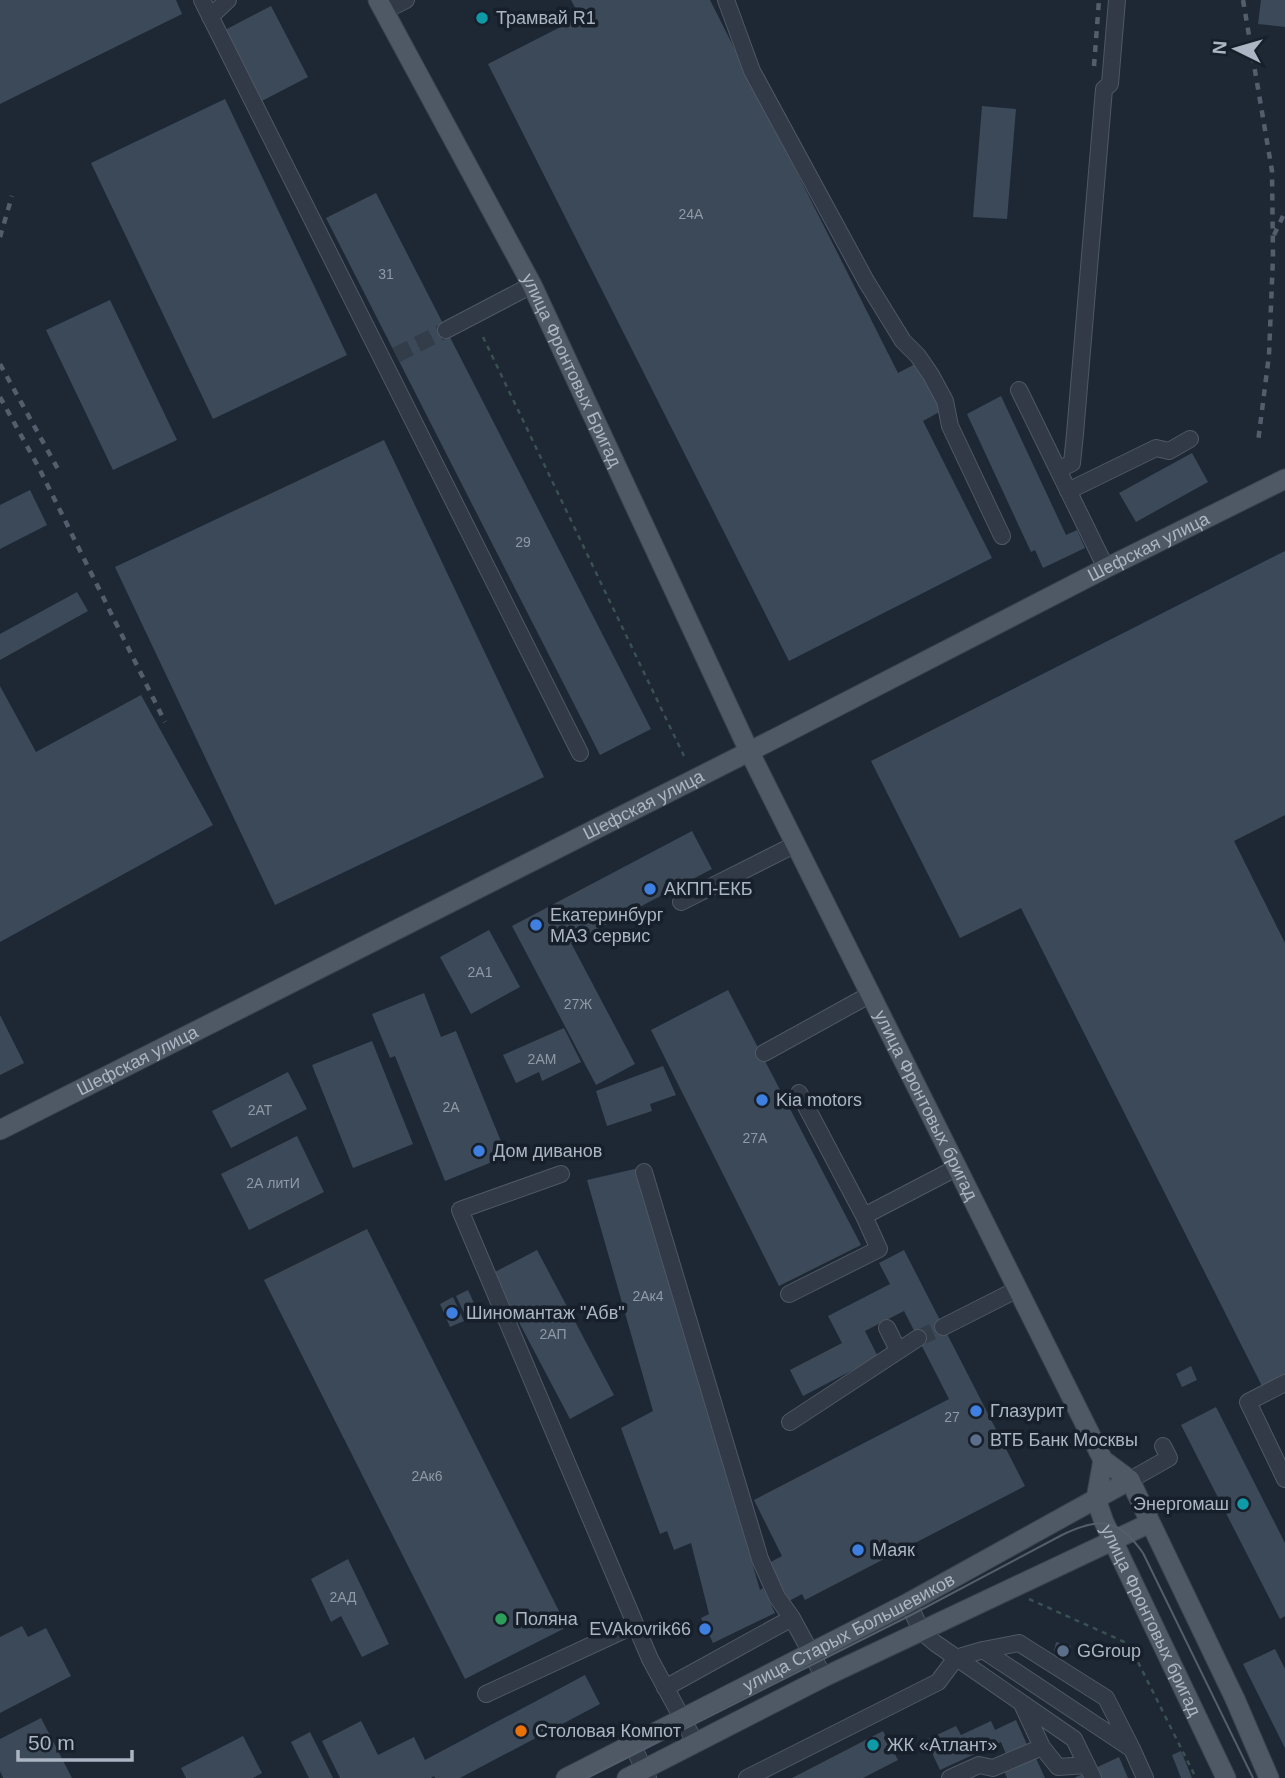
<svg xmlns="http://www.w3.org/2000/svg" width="1285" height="1778" viewBox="0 0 1285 1778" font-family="Arial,sans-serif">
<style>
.building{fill:#3c4958}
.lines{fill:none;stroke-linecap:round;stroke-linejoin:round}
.minor-tunnel{stroke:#333d4a;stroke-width:16;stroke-dasharray:16 8;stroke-linecap:butt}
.minor-casing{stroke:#4f5864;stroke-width:18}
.major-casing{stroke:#3b434f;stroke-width:21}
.path{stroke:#3a5051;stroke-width:2.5;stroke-dasharray:5 5;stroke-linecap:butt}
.minor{stroke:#313a46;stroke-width:16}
.major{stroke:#4f5966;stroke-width:19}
.tram{stroke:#535e6d;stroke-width:2}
.rail{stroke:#535e6d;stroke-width:4.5;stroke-dasharray:7 7;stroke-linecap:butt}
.culture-dot{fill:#0f9aa8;stroke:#171f2a;stroke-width:2.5}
.shop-dot{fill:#3f7fe0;stroke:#171f2a;stroke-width:2.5}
.service-dot{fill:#5c6f8a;stroke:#171f2a;stroke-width:2.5}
.leisure-dot{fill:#2e9e5b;stroke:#171f2a;stroke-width:2.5}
.food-dot{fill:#e8710a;stroke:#171f2a;stroke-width:2.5}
.labels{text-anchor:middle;stroke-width:7;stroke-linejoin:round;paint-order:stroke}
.number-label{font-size:14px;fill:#8f9aa8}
.poi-label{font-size:18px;fill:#abb5c3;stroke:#171f2a;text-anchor:start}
.street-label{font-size:18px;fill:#abb5c3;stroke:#171f2a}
</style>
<rect width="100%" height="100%" fill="#1e2835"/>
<path class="building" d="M0,0H176L182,14L0,104Z
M571,0H710L898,373L917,363L941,411L923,421L992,558L789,661L488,64L580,17Z
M1261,0H1285V27L1258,24Z
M271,6L308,77L260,102L223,31Z
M225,99L347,355L213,419L91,163Z
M982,106L1016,109L1007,219L973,217Z
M376,193L651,729L600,755L326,218Z
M110,300L177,440L113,470L46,330Z
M1001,396L1066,535L1077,530L1085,548L1043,568L1035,550L1031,552L967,414Z
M384,440L544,777L275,905L115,567Z
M1192,453L1208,482L1136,522L1119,493Z
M30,490L47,525L0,549V505Z
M1285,551V815L1234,841L1285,943V1377L1263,1388L1021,908L960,938L871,761Z
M77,592L88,611L0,660V634Z
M0,686L36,752L141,695L213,825L0,942Z
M692,831L712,869L571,943L635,1064L596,1085L512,926Z
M489,930L520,987L471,1014L440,957Z
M728,990L861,1245L779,1286L651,1030Z
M424,993L441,1037L456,1031L507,1156L445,1181L395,1056L390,1058L372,1014Z
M0,1015L24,1063L0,1075Z
M564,1028L581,1062L542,1081L539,1072L516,1083L503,1055Z
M372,1041L413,1144L353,1168L312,1065Z
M663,1066L676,1095L650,1104L652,1111L607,1126L596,1091Z
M288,1072L307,1109L231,1148L212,1111Z
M297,1136L324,1192L249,1230L221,1174Z
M639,1168L760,1590L763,1588L775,1613L713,1643L701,1618L709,1614L691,1543L674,1550L667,1531L660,1534L621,1428L653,1411L587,1180Z
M367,1229L567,1627L465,1679L264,1280Z
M537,1250L614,1395L570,1419L493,1273Z
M904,1250L1025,1486L805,1600L802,1594L787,1602L767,1564L782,1556L754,1500L949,1399L904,1311L865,1331L878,1357L803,1396L790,1370L842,1343L828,1316L890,1284L879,1263Z
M468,1290L479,1314L467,1319L456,1296Z
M453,1297L464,1321L450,1327L440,1304Z
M1191,1366L1197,1380L1182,1387L1176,1374Z
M1216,1407L1285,1543V1616L1280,1619L1181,1425Z
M348,1559L389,1644L362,1657L341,1616L331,1622L311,1579Z
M22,1626L28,1637L46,1628L71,1676L0,1713V1637Z
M1056,1642L1071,1646L1069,1655L1054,1651Z
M1275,1649L1285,1669V1748L1243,1664Z
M585,1675L600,1704L460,1778H435L434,1776L431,1778H340L322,1741L361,1721L378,1755L414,1737L425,1760Z
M41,1718L72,1778H3L0,1771V1739Z
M1016,1720L1029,1749L1008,1759L1001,1742L940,1770L926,1740L956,1726L961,1735L991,1721L995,1730Z
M883,1731L898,1760L863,1778H792Z
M310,1732L333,1778H309L291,1742Z
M243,1736L262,1773L253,1778H186L181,1768Z
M1181,1751L1192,1778H1181L1172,1755Z
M1035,1756L1045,1778H1007L1004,1771Z
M1119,1757L1128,1778H1074Z"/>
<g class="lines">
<path class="minor-tunnel" d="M396,355L446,330
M918,1338L943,1327"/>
<g class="minor-casing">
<path id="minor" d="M202,0L580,753
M726,0L752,71L866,281L903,341L918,356L931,375L945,401L950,426L1002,536
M384,11L406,0
M210,17L228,0
M446,330L532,285
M1019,390L1106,568
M1058,470L1072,463L1075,434L1104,89L1110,84L1117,0
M1068,491L1156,448L1169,451L1190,439
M681,902L796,844
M764,1053L871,994
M799,1093L864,1216
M644,1172L760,1559L777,1597L792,1618L824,1677
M561,1174L460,1210L650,1659L695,1742
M789,1294L879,1249L864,1216L958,1167
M943,1327L1018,1289
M887,1328L898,1350
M1285,1383L1248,1402L1285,1479
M790,1422L918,1338
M1130,1480L1169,1458L1163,1446
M908,1603L922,1632L935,1643L1074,1739L1093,1778
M983,1650L1019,1643L1106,1698L1131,1747
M665,1688L792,1618
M486,1694L635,1625
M1022,1704L1042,1747L1058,1767L1087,1765
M632,1744L648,1778
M747,1778L938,1682L956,1658L983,1650L1132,1749L1145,1778
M950,1778L979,1765L993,1768L1042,1747"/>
</g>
<g class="major-casing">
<g id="major">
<path id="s1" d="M378,0L532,285L749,751L1103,1460L1130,1480L1235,1699L1269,1778"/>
<path id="s2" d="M0,1130L776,738L1106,568L1285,479"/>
<path id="s3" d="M1103,1460L1096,1499L1104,1522L1226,1778"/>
<path id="s4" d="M566,1778L908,1603L1130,1480"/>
<path d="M627,1778L824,1677L1150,1523"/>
</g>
</g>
<path class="path" d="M483,337L684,756
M1029,1599L1129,1644L1196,1778"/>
<use href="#minor" class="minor"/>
<use href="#major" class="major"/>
<path class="tram" d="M587,1778L913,1614L1062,1535C1099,1517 1118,1517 1143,1553L1253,1778"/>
<path class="rail" d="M1243,0L1272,171L1273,257L1269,355L1258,442
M1094,66L1099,0
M1274,235L1285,212
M0,237L12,196
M0,364L59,471
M0,397L39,468L165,722"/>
</g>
<g class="culture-dot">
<circle cx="482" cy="18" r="7"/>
<circle cx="1243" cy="1504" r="7"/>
<circle cx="873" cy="1745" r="7"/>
</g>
<g class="shop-dot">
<circle cx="650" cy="889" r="7"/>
<circle cx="536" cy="925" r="7"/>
<circle cx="762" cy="1100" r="7"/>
<circle cx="479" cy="1151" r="7"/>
<circle cx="452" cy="1313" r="7"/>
<circle cx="976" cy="1411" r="7"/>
<circle cx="858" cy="1550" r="7"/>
<circle cx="705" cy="1629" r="7"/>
</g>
<g class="service-dot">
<circle cx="976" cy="1440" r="7"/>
<circle cx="1063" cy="1651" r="7"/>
</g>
<circle class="leisure-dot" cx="501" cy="1619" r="7"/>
<circle class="food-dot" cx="521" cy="1731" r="7"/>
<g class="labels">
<g class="number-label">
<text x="691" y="219">24А</text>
<text x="386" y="279">31</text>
<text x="523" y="547">29</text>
<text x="480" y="977">2А1</text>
<text x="578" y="1009">27Ж</text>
<text x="542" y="1064">2АМ</text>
<text x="451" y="1112">2А</text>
<text x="260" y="1115">2АТ</text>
<text x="755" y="1143">27А</text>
<text x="273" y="1188">2А литИ</text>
<text x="648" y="1301">2Ак4</text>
<text x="553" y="1339">2АП</text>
<text x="952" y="1422">27</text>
<text x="427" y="1481">2Ак6</text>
<text x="343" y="1602">2АД</text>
</g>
<g class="poi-label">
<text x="496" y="24">Трамвай R1</text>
<text x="664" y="895">АКПП-ЕКБ</text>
<text x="550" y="921">Екатеринбург<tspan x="550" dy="21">МАЗ сервис</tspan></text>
<text x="776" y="1106">Kia motors</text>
<text x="493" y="1157">Дом диванов</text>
<text x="466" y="1319">Шиномантаж "Абв"</text>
<text x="990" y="1417">Глазурит</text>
<text x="990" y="1446">ВТБ Банк Москвы</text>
<text x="1229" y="1510" text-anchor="end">Энергомаш</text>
<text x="872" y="1556">Маяк</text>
<text x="515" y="1625">Поляна</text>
<text x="691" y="1635" text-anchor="end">EVAkovrik66</text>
<text x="1077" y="1657">GGroup</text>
<text x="535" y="1737">Столовая Компот</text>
<text x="887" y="1751">ЖК «Атлант»</text>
</g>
<g class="street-label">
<text dy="6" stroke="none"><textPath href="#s1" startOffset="418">улица Фронтовых Бригад</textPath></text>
<text dy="6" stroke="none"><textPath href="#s2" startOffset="1288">Шефская улица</textPath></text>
<text dy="6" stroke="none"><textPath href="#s2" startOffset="721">Шефская улица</textPath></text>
<text dy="6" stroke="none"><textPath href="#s2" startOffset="154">Шефская улица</textPath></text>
<text dy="6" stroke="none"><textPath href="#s1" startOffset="1234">улица Фронтовых бригад</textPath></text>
<text dy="6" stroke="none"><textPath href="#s3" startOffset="173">улица Фронтовых бригад</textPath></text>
<text dy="6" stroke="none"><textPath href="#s4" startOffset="318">улица Старых Большевиков</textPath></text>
</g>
</g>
<g transform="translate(1236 49) rotate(275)" stroke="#171f2a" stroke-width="5" paint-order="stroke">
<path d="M0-5L12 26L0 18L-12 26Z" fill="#abb5c3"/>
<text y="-10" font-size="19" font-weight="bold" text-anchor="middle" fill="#abb5c3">N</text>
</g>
<path d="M18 1750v10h114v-10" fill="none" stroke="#abb5c3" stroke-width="3.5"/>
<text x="28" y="1750" font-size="21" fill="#abb5c3" stroke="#171f2a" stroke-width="5" paint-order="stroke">50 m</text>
</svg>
